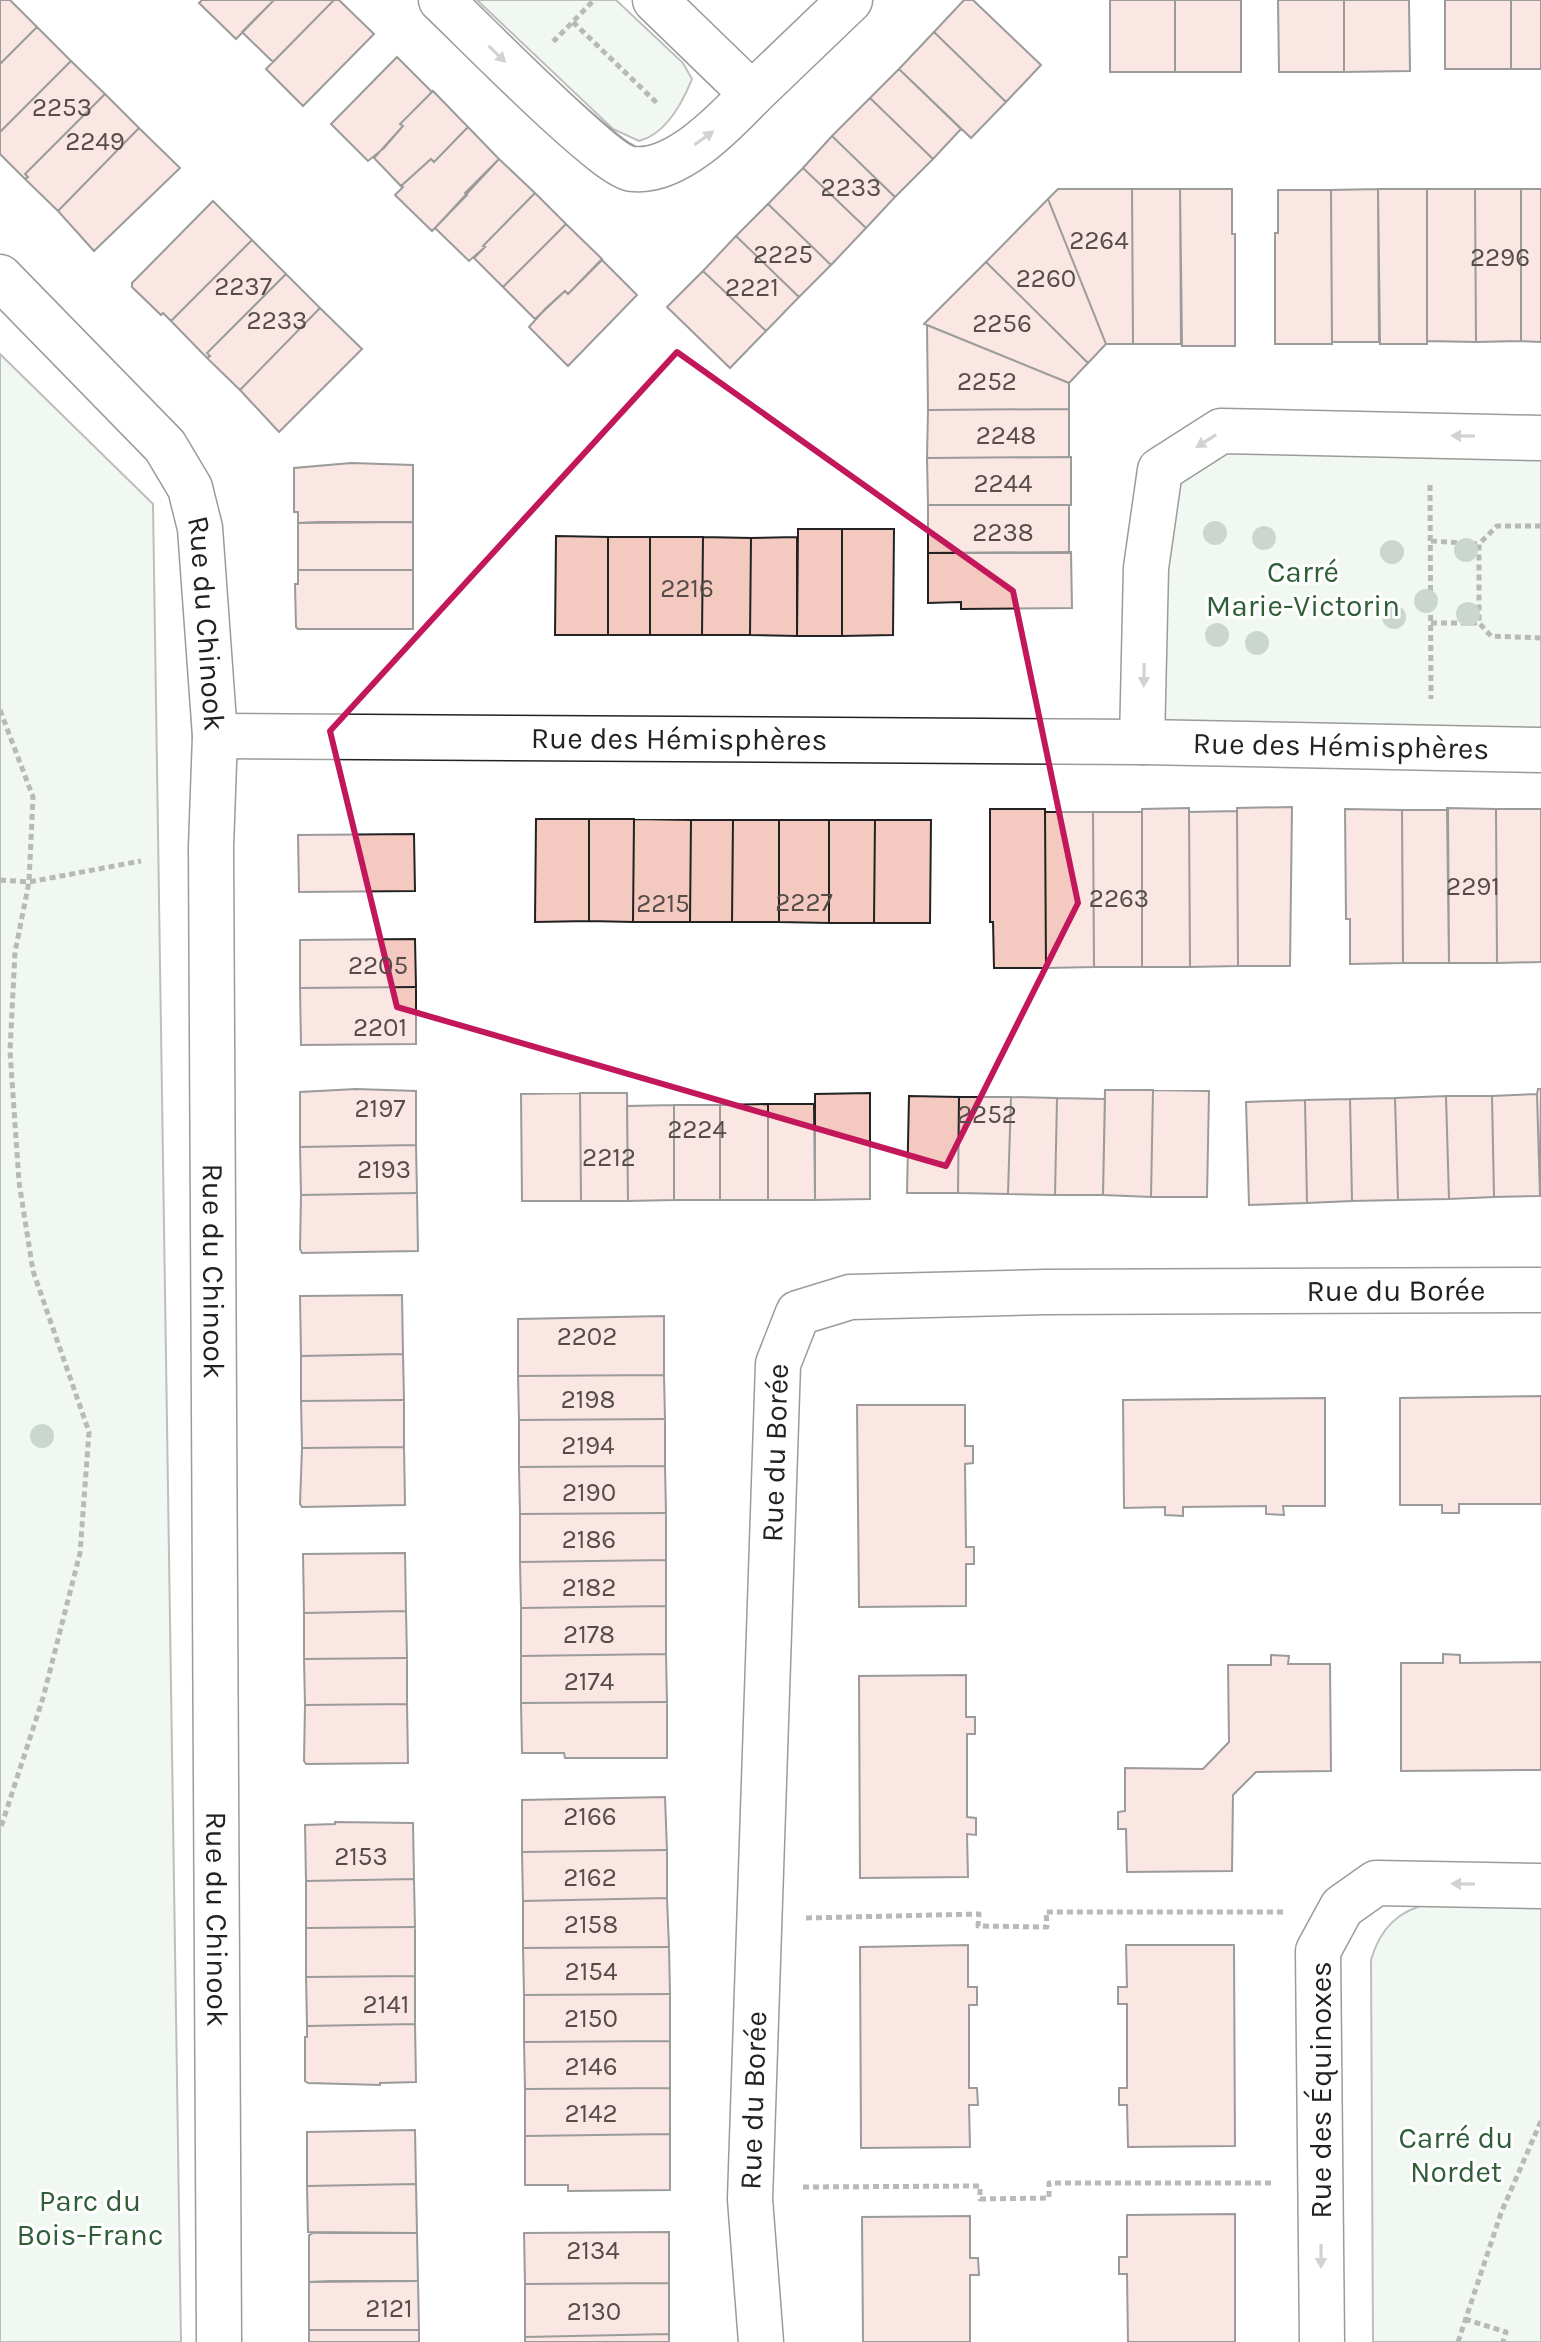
<svg xmlns="http://www.w3.org/2000/svg" width="1541" height="2342" viewBox="0 0 1541 2342" font-family="Karla,sans-serif">
<style>
.green{fill:#e0efe3;stroke:#6f6f6f;stroke-width:2}
.building{fill:#f3c9c0;stroke:#222;stroke-width:2}
.lines{fill:none;stroke-linecap:round;stroke-linejoin:round}
.minor-casing{stroke:#222;stroke-width:47}
.path{stroke:#646464;stroke-width:5;stroke-dasharray:6 4;stroke-linecap:butt}
.minor{stroke:#fff;stroke-width:44}
.tree{fill:#8da692}
.oneway{fill:#9c9c9c}
.marked{fill:none;stroke:#c2185b;stroke-width:6;stroke-linejoin:round}
.labels{text-anchor:middle;stroke-width:6;stroke-linejoin:round;paint-order:stroke}
.number-label{font-size:26px;fill:#564c4a}
.park-label{font-size:30px;fill:#2f5e38;stroke:#fff}
.street-label{font-size:30px;fill:#222;stroke:#fff}
</style>
<rect width="100%" height="100%" fill="#fff"/>
<path class="green" d="M477,0H616L683,63L692,79C682,104 666,134 639,141L613,129Z
M0,354L153,504L181,2342H0Z
M1221,431L1541,438V750L1142,742L1160,470Z
M1431,1903H1541V2342H1373L1371,1960C1380,1928 1399,1910 1431,1903Z"/>
<path class="building" d="M0,0H10L37,27L0,64Z
M202,0H274L236,39L199,3Z
M334,0H339L374,34L303,106L266,69Z
M334,0L273,62L242,32L274,0Z
M964,0H973L1041,65L1006,102L934,32Z
M1110,0H1175V72H1110Z
M1175,0H1241V72H1175Z
M1278,0H1344V72H1279Z
M1344,0H1409L1410,71L1344,72Z
M1445,0H1511V69H1445Z
M1511,0H1541V69H1511Z
M37,27L71,61L0,132V64Z
M934,32L1006,102L971,138L899,69Z
M397,57L432,92L400,124L403,126L384,148L368,161L331,124Z
M71,61L105,94L25,174L28,177L25,179L0,154V132Z
M899,69L961,129L933,159L870,98Z
M433,91L468,127L434,162L431,159L401,186L374,158L403,126L400,124Z
M105,94L139,128L58,211L25,179L28,177L25,174Z
M870,98L933,159L895,197L832,136Z
M468,127L499,159L465,193L467,195L432,231L395,195L403,187L401,186L431,159L434,162Z
M139,128L180,168L94,251L58,211Z
M832,136L895,197L866,228L803,168Z
M499,159L535,193L483,246L485,247L469,261L435,228Z
M803,168L866,228L831,265L768,204Z
M1058,189H1132L1133,344H1106L1048,199Z
M1132,189H1180L1181,344H1133Z
M1180,189H1232V234H1235V346H1182Z
M1378,189H1427V344H1380Z
M1378,189L1379,342H1332L1331,190Z
M1427,189H1475L1476,342L1427,341Z
M1475,189H1521V341L1476,342Z
M1521,189H1541V342L1521,341Z
M1278,190H1331L1332,344H1275V233H1278Z
M535,193L566,224L503,287L474,258L485,247L483,246Z
M1048,199L1106,344L1088,363L986,262Z
M213,201L252,240L171,321L163,313L161,315L132,287V283Z
M768,204L831,265L799,297L736,236Z
M566,224L602,259L568,294L565,291L535,319L503,287Z
M736,236L799,297L766,331L703,271Z
M252,240L286,274L207,353L210,356L207,358L171,321Z
M602,260L637,295L568,366L529,327L546,308L565,291L568,294Z
M986,262L1088,363L1069,383L924,324Z
M703,271L766,331L730,368L667,307Z
M286,274L320,308L240,390L207,358L210,356L207,353Z
M320,308L362,349L279,432L240,390Z
M927,325L1069,383V409L928,410Z
M1069,409V457L927,458L928,410Z
M1071,457V505H928L927,458Z
M351,463L413,465V522L298,523V512H294V468Z
M928,505H1069V553H928Z
M320,522H413V570H298V523Z
M798,529H842V636H797Z
M842,529H894L893,635L842,636Z
M556,536L608,537V635H555Z
M608,537H650V635H608Z
M650,537H703L702,635H650Z
M703,537L751,538L750,635H702Z
M797,537V636L750,635L751,538Z
M1071,552L1072,608L961,609V602L928,603V553Z
M298,570H413V629H298L296,627L295,584H298Z
M1292,807L1290,966H1238L1237,808Z
M1189,808L1190,967H1142V809Z
M1447,808L1496,809L1497,963H1449Z
M990,809H1045L1046,968H994L993,922H990Z
M1345,809L1402,810L1403,963L1350,964V919H1346Z
M1496,809H1541V962L1497,963Z
M1402,810H1448L1449,963H1403Z
M1237,811L1238,966L1190,967L1189,812Z
M1045,812H1093L1094,967L1046,968Z
M1093,812H1142V967H1094Z
M536,819H589V921L535,922Z
M589,819H634L633,922L589,921Z
M634,819L691,820L690,922H633Z
M691,820H733L732,922H690Z
M733,820H779V922H732Z
M779,820H829V923L779,922Z
M829,820H875L874,923H829Z
M875,820H931L930,923H874Z
M414,834L415,891L299,892L298,835Z
M415,939L416,987L300,988V940Z
M416,987V1044L301,1045L300,988Z
M356,1089L416,1091V1145L300,1147V1092Z
M1538,1089H1541L1540,1196L1537,1094Z
M1105,1090H1153L1151,1197L1103,1195Z
M1153,1090L1209,1091L1207,1197H1151Z
M580,1093L581,1201H522L521,1094Z
M580,1093H627L628,1201H581Z
M870,1093V1199L815,1200V1094Z
M1537,1094L1540,1196L1494,1197L1492,1096Z
M909,1096L959,1097L958,1193H907Z
M1446,1096L1449,1199L1398,1200L1395,1098Z
M1446,1096H1492L1494,1197L1449,1199Z
M959,1097H1011L1008,1194L958,1193Z
M1011,1097L1057,1098L1055,1195L1008,1194Z
M1057,1098L1105,1099L1103,1195H1055Z
M1395,1098L1398,1200L1352,1201L1350,1099Z
M1350,1099L1352,1201L1307,1203L1305,1100Z
M1305,1100L1307,1203L1249,1205L1246,1102Z
M768,1104V1200H720V1105Z
M768,1104H814L815,1200H768Z
M674,1105V1200L628,1201L627,1106Z
M674,1105H720V1200H674Z
M416,1145L417,1193L301,1195L300,1147Z
M417,1193L418,1251L302,1253L300,1249L301,1195Z
M402,1295L403,1354L301,1356L300,1296Z
M664,1316V1375L518,1376V1319Z
M403,1354L404,1400L301,1401V1356Z
M664,1375L665,1419L519,1420L518,1376Z
M1541,1396V1504H1459V1513H1442V1505H1400V1398Z
M1325,1398V1506H1283L1284,1515L1266,1514V1506L1183,1507V1516L1165,1515V1507L1124,1508L1123,1400Z
M404,1400V1447L302,1448L301,1401Z
M857,1405H965V1446H973V1463L965,1464L966,1547H974V1564H966V1606L859,1607Z
M665,1419V1466L519,1467V1420Z
M404,1447L405,1505L302,1507L300,1504L302,1448Z
M665,1466L666,1513L520,1514L519,1467Z
M666,1513V1560L520,1562V1514Z
M405,1553L406,1611L304,1613L303,1554Z
M666,1560V1606L521,1608L520,1562Z
M666,1606V1654L521,1656V1608Z
M406,1611L407,1658L304,1659V1613Z
M666,1654L667,1702L521,1703V1656Z
M1443,1654L1460,1655V1663L1541,1662V1770L1401,1771V1663H1443Z
M1271,1655L1289,1656L1288,1664H1330L1331,1771L1256,1772L1233,1795L1232,1871L1127,1872L1126,1829H1118V1812L1125,1811V1768L1203,1769L1229,1742L1228,1665H1271Z
M407,1658V1704L305,1705L304,1659Z
M966,1675V1717H975V1734H967V1817L976,1818V1835L967,1834L968,1877L860,1878L859,1676Z
M667,1702V1758H565L564,1753H522L521,1703Z
M407,1704L408,1763L306,1764L304,1761L305,1705Z
M665,1797L667,1850L522,1852V1800Z
M335,1822L413,1823L414,1879L306,1881L305,1825L335,1824Z
M667,1850V1898L523,1901L522,1852Z
M414,1879L415,1927L306,1928V1881Z
M667,1898L669,1947L523,1948V1901Z
M415,1927V1976L306,1977V1928Z
M968,1945V1987H977V2005H969V2088H977L978,2105H969L970,2147L861,2148L860,1947Z
M1126,1945H1234L1235,2146L1128,2147L1127,2105H1119V2088H1127V2004H1118V1987H1127Z
M669,1947L670,1994L524,1995L523,1948Z
M415,1976V2024L307,2026L306,1977Z
M670,1994V2041L524,2042V1995Z
M415,2024L416,2082L380,2083V2085L308,2083L305,2081V2037H307V2026Z
M670,2041V2088L525,2089L524,2042Z
M670,2088V2134L525,2136V2089Z
M415,2130L416,2184L307,2186V2132Z
M670,2134V2190L568,2191V2185H525V2136Z
M416,2184L417,2233L308,2232L307,2186Z
M1235,2214V2342H1128L1127,2274H1119V2257H1127V2215Z
M970,2216V2258H978L979,2275H970V2342H863L862,2217Z
M669,2232V2283L525,2284L524,2233Z
M313,2233H417L418,2281L309,2282V2235Z
M332,2281H418L419,2330H309V2282Z
M669,2283V2334L525,2337V2284Z
M309,2330H419V2342H309Z
M669,2334V2342H525V2337Z"/>
<g class="lines">
<g class="minor-casing">
<g id="minor">
<path d="M441,0C470,27 605,166 632,169C676,174 724,123 752,94L655,0"/>
<path d="M752,94L850,0"/>
<path id="s1" d="M0,277L165,446L190,488L200,528L215,736L211,847L219,2342"/>
<path id="s2" d="M215,736L1142,742L1541,750"/>
<path d="M1142,742L1146,568L1160,470L1221,431L1541,438"/>
<path id="s3" d="M761,2342L750,2199L778,1364L798,1313L850,1297L1045,1292L1541,1290"/>
<path d="M1322,2342L1318,1951L1342,1907L1376,1883L1541,1886"/>
</g>
</g>
<path class="path" d="M573,22L659,105
M553,38L555,40L594,0
M1430,485L1431,699
M1541,526H1497L1479,544V623L1491,636L1541,638
M1431,541L1479,544
M1431,623H1479
M0,710L33,797L29,882L15,952L10,1051L19,1182L33,1271L89,1432L80,1553L43,1698L0,1830
M0,880L29,882L141,861
M806,1918L979,1914L978,1926L1047,1927L1046,1912H1285
M803,2187L980,2186V2199L1049,2198V2183H1271
M1465,2319L1506,2332L1503,2342
M1458,2342L1501,2213L1541,2121"/>
<use href="#minor" class="minor"/>
</g>
<g class="tree">
<circle cx="1215" cy="533" r="12"/>
<circle cx="1264" cy="538" r="12"/>
<circle cx="1466" cy="550" r="12"/>
<circle cx="1392" cy="552" r="12"/>
<circle cx="1426" cy="601" r="12"/>
<circle cx="1468" cy="614" r="12"/>
<circle cx="1394" cy="617" r="12"/>
<circle cx="1217" cy="635" r="12"/>
<circle cx="1257" cy="643" r="12"/>
<circle cx="42" cy="1436" r="12"/>
</g>
<defs><path id="oneway-solid" d="M-6-.8H1V-3.2L6.5 0L1 3.2V.8H-6Z" transform="scale(2)"/></defs>
<g class="oneway">
<use href="#oneway-solid" transform="translate(497 54) rotate(44)"/>
<use href="#oneway-solid" transform="translate(704 138) rotate(-36)"/>
<use href="#oneway-solid" transform="translate(1463 436) rotate(-179)"/>
<use href="#oneway-solid" transform="translate(1206 441) rotate(148)"/>
<use href="#oneway-solid" transform="translate(1144 675) rotate(91)"/>
<use href="#oneway-solid" transform="translate(1463 1884) rotate(-179)"/>
<use href="#oneway-solid" transform="translate(1321 2256) rotate(90)"/>
</g>
<path d="M0 0H1541V2342H0ZM677,352L1013,591L1078,903L946,1166L397,1007L330,731Z" fill="#fff" fill-opacity=".55" fill-rule="evenodd"/>
<path class="marked" d="M677,352L1013,591L1078,903L946,1166L397,1007L330,731Z"/>
<g class="labels">
<g class="number-label">
<text x="62" y="116">2253</text>
<text x="95" y="150">2249</text>
<text x="851" y="196">2233</text>
<text x="1099" y="249">2264</text>
<text x="783" y="263">2225</text>
<text x="1500" y="266">2296</text>
<text x="1046" y="287">2260</text>
<text x="243" y="295">2237</text>
<text x="752" y="296">2221</text>
<text x="277" y="329">2233</text>
<text x="1002" y="332">2256</text>
<text x="987" y="390">2252</text>
<text x="1006" y="444">2248</text>
<text x="1003" y="492">2244</text>
<text x="1003" y="541">2238</text>
<text x="687" y="597">2216</text>
<text x="1473" y="895">2291</text>
<text x="1119" y="907">2263</text>
<text x="804" y="911">2227</text>
<text x="663" y="912">2215</text>
<text x="378" y="974">2205</text>
<text x="380" y="1036">2201</text>
<text x="380" y="1117">2197</text>
<text x="987" y="1123">2252</text>
<text x="697" y="1138">2224</text>
<text x="609" y="1166">2212</text>
<text x="384" y="1178">2193</text>
<text x="587" y="1345">2202</text>
<text x="588" y="1408">2198</text>
<text x="588" y="1454">2194</text>
<text x="589" y="1501">2190</text>
<text x="589" y="1548">2186</text>
<text x="589" y="1596">2182</text>
<text x="589" y="1643">2178</text>
<text x="589" y="1690">2174</text>
<text x="590" y="1825">2166</text>
<text x="361" y="1865">2153</text>
<text x="590" y="1886">2162</text>
<text x="591" y="1933">2158</text>
<text x="591" y="1980">2154</text>
<text x="386" y="2013">2141</text>
<text x="591" y="2027">2150</text>
<text x="591" y="2075">2146</text>
<text x="591" y="2122">2142</text>
<text x="593" y="2259">2134</text>
<text x="389" y="2317">2121</text>
<text x="594" y="2320">2130</text>
</g>
<g class="park-label">
<text x="1303" y="582">Carré<tspan x="1303" dy="34">Marie-Victorin</tspan></text>
<text x="1456" y="2148">Carré du<tspan x="1456" dy="34">Nordet</tspan></text>
<text x="90" y="2211">Parc du<tspan x="90" dy="34">Bois-Franc</tspan></text>
</g>
<g class="street-label">
<text dy="10" stroke="none"><textPath href="#s1" startOffset="422">Rue du Chinook</textPath></text>
<text dy="10" stroke="none"><textPath href="#s2" startOffset="464">Rue des Hémisphères</textPath></text>
<text dy="10" stroke="none"><textPath href="#s2" startOffset="1126">Rue des Hémisphères</textPath></text>
<text dy="10" stroke="none"><textPath href="#s1" startOffset="1070">Rue du Chinook</textPath></text>
<text dy="10" stroke="none"><textPath href="#s3" startOffset="1634">Rue du Borée</textPath></text>
<text dy="10" stroke="none"><textPath href="#s3" startOffset="890">Rue du Borée</textPath></text>
<text dy="10" stroke="none"><textPath href="#s1" startOffset="1718">Rue du Chinook</textPath></text>
<text transform="translate(1321 2090) rotate(-90)" y="10">Rue des Équinoxes</text>
<text dy="10" stroke="none"><textPath href="#s3" startOffset="242">Rue du Borée</textPath></text>
</g>
</g>
</svg>
